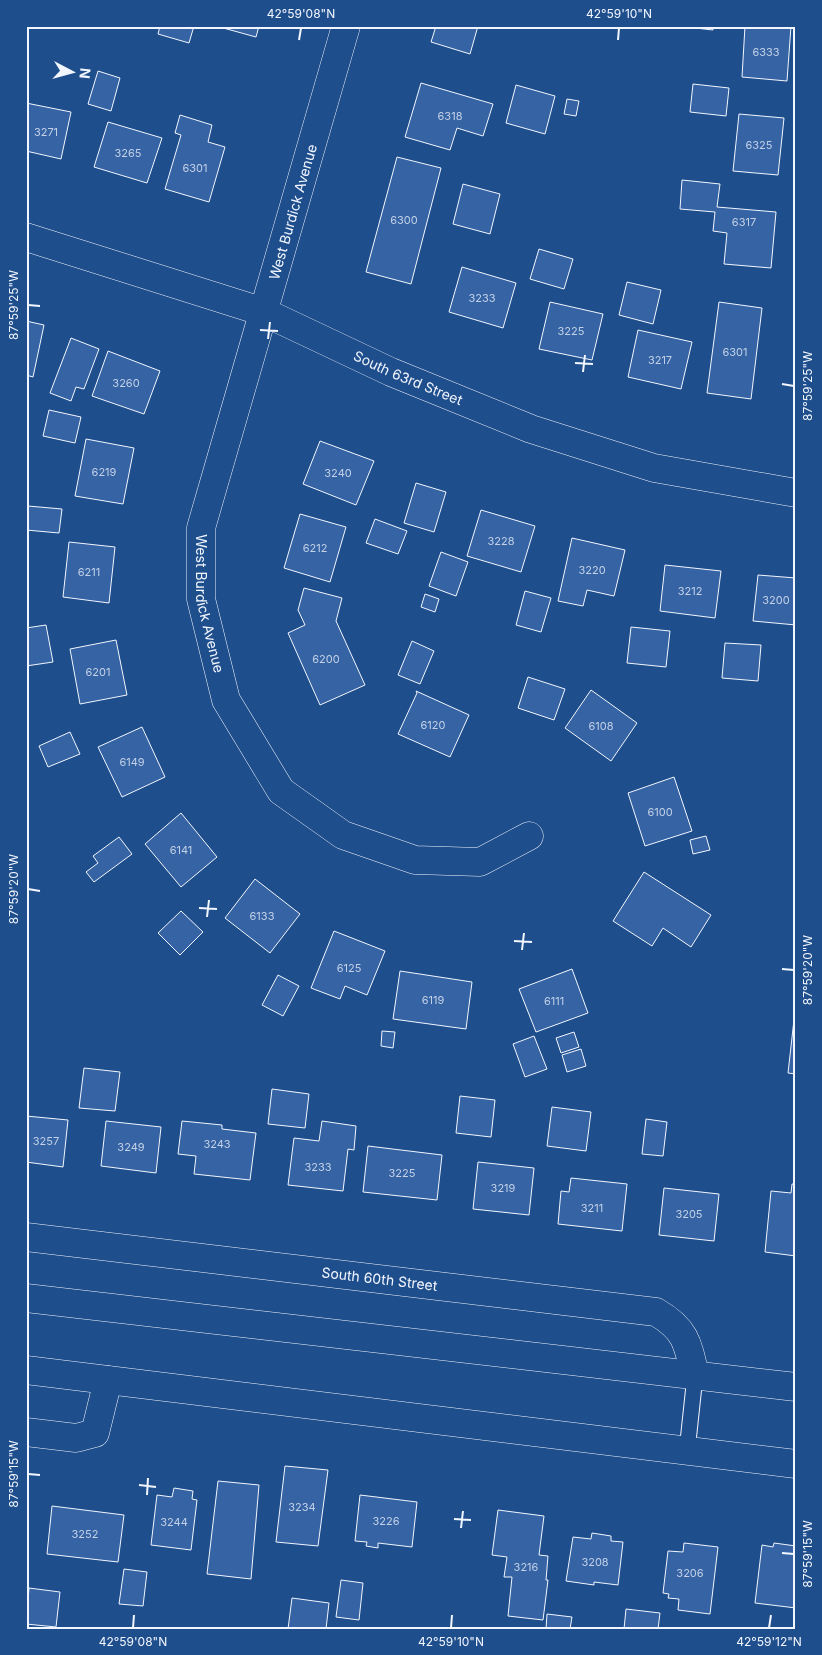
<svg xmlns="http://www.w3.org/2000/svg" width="822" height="1655" viewBox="0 0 822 1655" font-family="Inter,sans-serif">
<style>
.building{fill:#3563a3;stroke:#f2f6ff}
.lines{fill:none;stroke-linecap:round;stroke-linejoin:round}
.lane-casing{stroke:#f2f6ff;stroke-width:17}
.street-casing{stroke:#f2f6ff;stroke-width:29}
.secondary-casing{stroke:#f2f6ff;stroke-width:29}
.lane{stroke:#1f4e8c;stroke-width:15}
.street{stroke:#1f4e8c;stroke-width:28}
.secondary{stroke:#1f4e8c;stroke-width:28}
.ticks{fill:none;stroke:#f2f6ff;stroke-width:2}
.labels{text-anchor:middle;stroke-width:4;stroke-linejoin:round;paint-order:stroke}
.number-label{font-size:11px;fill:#c3d1e8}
.street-label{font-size:14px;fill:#f2f6ff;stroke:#1f4e8c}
.neatline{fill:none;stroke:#f2f6ff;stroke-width:2}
.ticks-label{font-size:12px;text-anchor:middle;fill:#f2f6ff}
</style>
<rect width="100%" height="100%" fill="#1f4e8c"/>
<path class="building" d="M160,26H194L189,43L158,34Z
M216,26H259L256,37Z
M436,26H478L470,54L431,42Z
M677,26H713V30Z
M745,26H791L787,81L742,77Z
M98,71L120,78L111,111L88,104Z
M421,83L493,104L483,136L457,128L450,150L405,137Z
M693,84L729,88L726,116L690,112Z
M516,85L555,96L545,134L506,123Z
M567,99L579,101L576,116L564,114Z
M26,103L71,112L61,159L26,151Z
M739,114L784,118L778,175L733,171Z
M180,115L212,125L208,142L225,147L209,202L165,189L181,135L175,133Z
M108,122L162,138L147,183L94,167Z
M397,157L441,168L411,284L366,272Z
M682,180L720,184L717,207L776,212L771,268L724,264L727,233L713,231L715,212L680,209Z
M463,184L500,194L490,234L453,224Z
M539,249L573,259L564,289L530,279Z
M462,267L516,283L503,328L449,312Z
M627,282L661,290L653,324L619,315Z
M550,302L603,314L592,360L539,349Z
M719,302L762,308L751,399L707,393Z
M26,321L44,325L33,377L26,375Z
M638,330L692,342L681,389L628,377Z
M71,338L99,349L84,389L76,387L71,401L50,393Z
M108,351L160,371L144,414L92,396Z
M49,410L81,417L75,443L43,436Z
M86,439L134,448L123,504L75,496Z
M320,441L374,461L356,505L303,484Z
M416,483L446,492L434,532L404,523Z
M28,506L62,509L59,533L26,530Z
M481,510L535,526L521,572L467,556Z
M300,514L346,527L330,582L284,568Z
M375,519L407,531L398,554L366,543Z
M572,538L625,550L614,596L587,590L583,606L558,601Z
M69,542L115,547L109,603L63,597Z
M441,552L468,562L456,596L429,586Z
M665,565L721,571L715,618L660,611Z
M758,575L796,578V625L753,621Z
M304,588L342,598L336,621L365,685L320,705L288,633L305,625L298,610Z
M525,591L551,598L541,632L516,625Z
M425,594L439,599L435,612L421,607Z
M46,625L53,662L26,666V628Z
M631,627L670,631L666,667L627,663Z
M116,640L127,695L80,704L70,649Z
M412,641L434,651L420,684L398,675Z
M725,643L761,645L758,681L722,678Z
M528,677L565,689L554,720L518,708Z
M591,690L637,723L611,761L565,728Z
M416,691L469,715L450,757L398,734L417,693Z
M142,727L165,777L122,797L98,747Z
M70,732L80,754L48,767L39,746Z
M674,777L692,831L645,846L628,793Z
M181,813L217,857L181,887L145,844Z
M706,836L710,850L693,854L690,840Z
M119,837L132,854L94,882L86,872L98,863L93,856Z
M644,872L711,915L691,947L663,928L652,946L613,921Z
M255,879L300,914L270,953L225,918Z
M181,911L203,932L180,955L158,933Z
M334,931L385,951L367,995L345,986L340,999L311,988Z
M572,969L588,1013L536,1032L519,989Z
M400,971L472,982L466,1029L393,1019Z
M278,975L299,986L283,1016L262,1005Z
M796,1002V1074L788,1073Z
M382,1031L395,1032L393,1048L381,1046Z
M574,1032L579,1047L561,1053L556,1038Z
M534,1036L547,1069L525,1077L513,1044Z
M581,1049L586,1066L567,1072L562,1055Z
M84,1068L120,1072L115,1111L79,1108Z
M272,1089L309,1094L305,1128L268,1124Z
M460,1096L495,1100L491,1137L456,1133Z
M552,1107L591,1112L586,1151L547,1146Z
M26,1116L68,1120L63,1167L26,1162Z
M646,1119L667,1122L663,1156L642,1154Z
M106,1121L161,1127L156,1173L101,1166Z
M182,1121L222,1125V1129L256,1133L250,1180L194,1174L196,1156L178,1154Z
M322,1121L356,1126L354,1150L348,1149L343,1191L288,1185L294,1138L319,1141Z
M368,1146L442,1155L437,1200L363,1192Z
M478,1162L534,1168L529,1215L473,1209Z
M571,1178L627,1184L622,1231L558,1224L561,1191L569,1192Z
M792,1184H796V1256L765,1252L771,1191L791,1193Z
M664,1188L719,1194L714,1241L659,1235Z
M285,1466L328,1470L318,1546L276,1542Z
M218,1481L259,1485L251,1579L207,1574Z
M174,1488L193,1491L192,1499L197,1500L191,1550L151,1545L157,1495L172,1497Z
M360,1495L417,1502L412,1547L378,1543V1548L366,1546L367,1542L355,1541Z
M52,1506L124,1515L118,1562L47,1554Z
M498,1510L544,1516L539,1555L548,1556L546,1580H548L543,1620L508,1616L512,1577H504L507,1557L492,1555Z
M592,1533L611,1536V1541L623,1542L618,1585L594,1582V1585L566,1581L573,1537L591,1539Z
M684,1543L718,1547L710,1614L678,1610L679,1599L668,1598L669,1594L663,1593L668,1551L683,1552Z
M774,1543L796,1546V1608L755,1603L762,1545L773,1547Z
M124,1569L147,1572L143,1606L119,1604Z
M341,1580L363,1583L359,1620L336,1617Z
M29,1588L60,1592L56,1627L26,1624Z
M292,1598L329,1603L326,1629H288Z
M626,1609L660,1613L658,1629H624Z
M547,1614L572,1617L570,1629H546Z"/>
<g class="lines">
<g class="lane-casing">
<path id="lane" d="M687,1451L695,1376"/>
</g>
<g class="street-casing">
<g id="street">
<path id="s1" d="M346,26L201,528V599L226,700L281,791L343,835L415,860L480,862L529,836"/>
<path id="s2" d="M26,237L264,312L391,372L531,429L654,468L796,493"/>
<path id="s3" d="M26,1237L656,1312C686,1329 688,1344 695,1376"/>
<path d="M26,1432L76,1438L95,1433L108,1380"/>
</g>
</g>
<g class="secondary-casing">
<path id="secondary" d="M26,1298L796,1387
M26,1370L796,1464"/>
</g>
<use href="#lane" class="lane"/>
<use href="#street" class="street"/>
<use href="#secondary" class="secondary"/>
</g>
<path class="ticks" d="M299,40L301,28M618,40L619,28M28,305L40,306M260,330L278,331M268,339L270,322M575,363L593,364M583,372L585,355M782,384L794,386M28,889L40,891M199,908L217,909M207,917L209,900M514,941L532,942M522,950L524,933M782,969L794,970M28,1474L40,1475M139,1485L156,1487M147,1495L148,1478M454,1519L471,1520M461,1528L463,1511M782,1553L794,1554M133,1628L134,1615M451,1628L452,1615M769,1628L771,1615"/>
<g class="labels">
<g class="number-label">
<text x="766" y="56">6333</text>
<text x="450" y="120">6318</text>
<text x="46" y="136">3271</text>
<text x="759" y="149">6325</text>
<text x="128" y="157">3265</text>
<text x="195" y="172">6301</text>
<text x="404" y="224">6300</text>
<text x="744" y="226">6317</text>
<text x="482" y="302">3233</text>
<text x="571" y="335">3225</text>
<text x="735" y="356">6301</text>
<text x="660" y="364">3217</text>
<text x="126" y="387">3260</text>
<text x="104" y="476">6219</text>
<text x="338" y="477">3240</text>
<text x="501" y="545">3228</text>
<text x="315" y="552">6212</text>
<text x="592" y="574">3220</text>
<text x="89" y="576">6211</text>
<text x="690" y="595">3212</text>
<text x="776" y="604">3200</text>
<text x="326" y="663">6200</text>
<text x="98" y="676">6201</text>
<text x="433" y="729">6120</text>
<text x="601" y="730">6108</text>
<text x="132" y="766">6149</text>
<text x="660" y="816">6100</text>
<text x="181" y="854">6141</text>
<text x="262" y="920">6133</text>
<text x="349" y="972">6125</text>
<text x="433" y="1004">6119</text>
<text x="554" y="1005">6111</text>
<text x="46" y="1145">3257</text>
<text x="217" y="1148">3243</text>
<text x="131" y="1151">3249</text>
<text x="318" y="1171">3233</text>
<text x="402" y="1177">3225</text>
<text x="503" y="1192">3219</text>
<text x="592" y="1212">3211</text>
<text x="689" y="1218">3205</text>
<text x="302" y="1511">3234</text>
<text x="386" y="1525">3226</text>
<text x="174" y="1526">3244</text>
<text x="85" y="1538">3252</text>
<text x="595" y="1566">3208</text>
<text x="526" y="1571">3216</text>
<text x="690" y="1577">3206</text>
</g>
<g class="street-label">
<text transform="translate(293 212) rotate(-74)" y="5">West Burdick Avenue</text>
<text dy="5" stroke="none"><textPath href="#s2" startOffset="408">South 63rd Street</textPath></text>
<text dy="5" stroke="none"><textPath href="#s1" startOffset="599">West Burdick Avenue</textPath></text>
<text dy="5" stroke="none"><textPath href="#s3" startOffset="356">South 60th Street</textPath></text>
</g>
</g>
<rect width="822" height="1655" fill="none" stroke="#1f4e8c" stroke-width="55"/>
<g transform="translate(72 72) rotate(96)" stroke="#1f4e8c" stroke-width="4" paint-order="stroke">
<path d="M0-4L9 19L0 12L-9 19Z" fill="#f2f6ff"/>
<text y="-8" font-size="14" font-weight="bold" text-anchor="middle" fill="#f2f6ff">N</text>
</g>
<rect x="28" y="28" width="766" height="1600" class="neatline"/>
<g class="ticks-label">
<text x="301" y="18">42°59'08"N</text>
<text x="619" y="18">42°59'10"N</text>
<text transform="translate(14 305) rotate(-90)" y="4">87°59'25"W</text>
<text transform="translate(808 386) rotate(-90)" y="4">87°59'25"W</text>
<text transform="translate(14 889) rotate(-90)" y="4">87°59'20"W</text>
<text transform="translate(808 970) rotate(-90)" y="4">87°59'20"W</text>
<text transform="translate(14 1474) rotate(-90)" y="4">87°59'15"W</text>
<text transform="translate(808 1554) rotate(-90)" y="4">87°59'15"W</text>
<text x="133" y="1646">42°59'08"N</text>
<text x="451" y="1646">42°59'10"N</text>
<text x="769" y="1646">42°59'12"N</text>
</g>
</svg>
